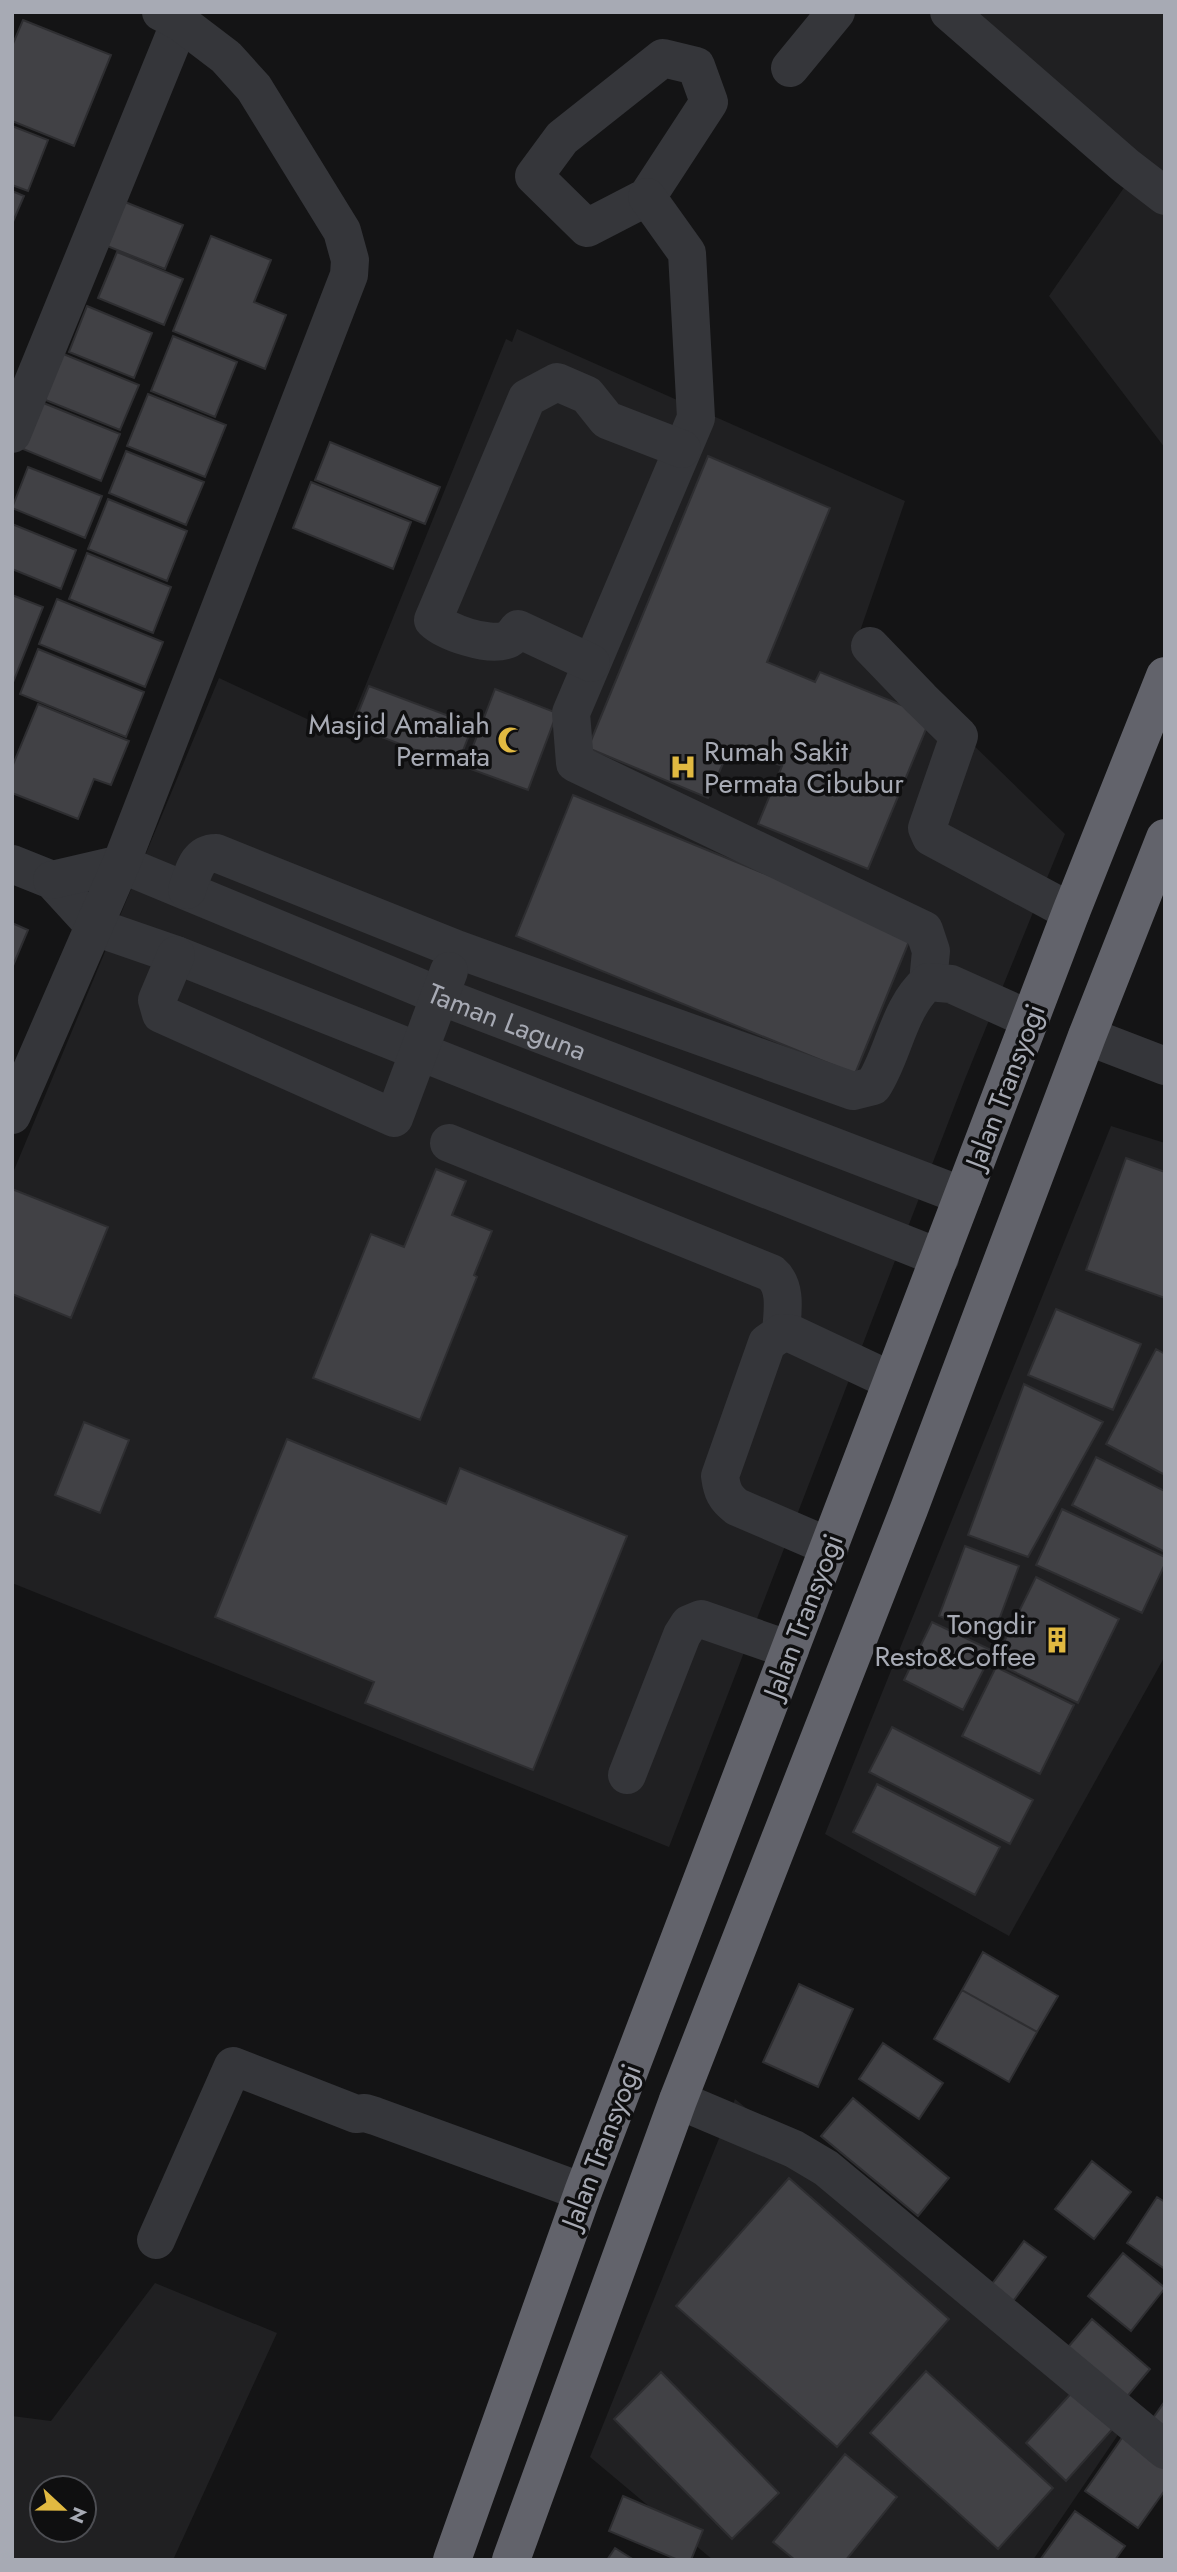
<svg xmlns="http://www.w3.org/2000/svg" width="1177" height="2572" viewBox="0 0 1177 2572" font-family="Jost,sans-serif">
<style>
.built{fill:#202022;fill-rule:evenodd}
.building{fill:#414145;stroke:#2e2e31;stroke-width:2}
.lines{fill:none;stroke-linecap:round;stroke-linejoin:round}
.minor{stroke:#35363a;stroke-width:38}
.highway{stroke:#62636b;stroke-width:38}
.labels{text-anchor:middle;stroke-width:7;stroke-linejoin:round;paint-order:stroke}
.poi-label{font-size:28px;fill:#a7aab4;stroke:#0f0f10;text-anchor:end}
.street-label{font-size:28px;fill:#a7aab4;stroke:#0f0f10}
</style>
<rect width="100%" height="100%" fill="#141415"/>
<path class="built" d="M972,12H1165V448L1049,296L1139,166Z
M517,329L905,501L859,634L1065,834L965,1079L669,1847L12,1583V1175L219,678L350,739L352,733L347,731L506,339L512,342Z
M1111,1126L1165,1143V1656L1009,1936L825,1834Z
M735,2099L993,2308L1126,2423L1033,2560H713L590,2457Z
M155,2283L277,2333L173,2560H12V2416L51,2421ZM84,2488V2530H42V2488Z"/>
<path class="building" d="M23,20L111,55L74,146L12,121V46Z
M12,126L48,140L28,191L12,185Z
M12,191L24,196L12,224Z
M125,202L183,225L165,269L107,246Z
M211,236L271,260L254,302L286,315L265,369L173,331Z
M117,252L183,279L164,325L98,298Z
M87,306L152,333L134,378L69,352Z
M173,336L237,362L215,417L151,391Z
M61,353L139,385L120,430L43,399Z
M148,394L226,425L205,477L127,446Z
M41,402L120,434L101,481L23,449Z
M330,442L440,487L425,524L315,480Z
M126,451L204,482L186,525L109,493Z
M708,456L830,508L767,662L815,682L820,672L931,717L868,869L758,824L782,766L731,745L708,798L588,748Z
M28,467L102,496L85,538L12,508Z
M311,482L411,522L393,569L293,528Z
M108,499L187,531L167,581L88,549Z
M12,524L76,550L61,589L12,569Z
M87,553L171,587L153,633L69,599Z
M12,595L43,607L12,685Z
M57,599L163,642L145,687L39,644Z
M38,649L144,692L126,737L20,694Z
M369,686L473,725L457,766L353,726Z
M495,689L557,713L528,790L465,767Z
M38,704L129,741L111,785L94,779L78,819L12,793V767Z
M573,795L912,934L855,1074L516,936Z
M12,923L28,930L12,968Z
M1126,1158L1165,1172V1298L1086,1270Z
M436,1169L466,1181L452,1215L492,1231L474,1275L477,1277L420,1420L313,1378L371,1234L404,1247Z
M12,1189L108,1227L71,1318L12,1294Z
M1056,1309L1141,1344L1113,1410L1028,1375Z
M1156,1349L1165,1354V1475L1106,1444Z
M1024,1384L1103,1422L1028,1557L968,1535Z
M84,1422L129,1440L100,1513L55,1495Z
M287,1439L446,1504L460,1468L627,1536L533,1770L365,1703L374,1682L215,1617Z
M1096,1457L1165,1491V1552L1072,1505Z
M1062,1509L1165,1557V1564L1142,1613L1036,1565Z
M965,1546L1019,1566L993,1636L939,1616Z
M1036,1577L1119,1619L1078,1703L994,1662Z
M932,1622L993,1651L963,1710L904,1680Z
M996,1667L1074,1705L1040,1774L962,1736Z
M892,1727L1033,1800L1010,1844L869,1772Z
M877,1784L1000,1847L975,1895L853,1832Z
M983,1952L1058,1996L1037,2032L962,1990Z
M799,1984L853,2009L818,2087L763,2062Z
M962,1990L1037,2032L1009,2082L934,2039Z
M883,2043L943,2083L919,2119L859,2079Z
M853,2098L949,2178L918,2216L821,2136Z
M1092,2161L1131,2192L1094,2239L1055,2209Z
M789,2178L949,2319L837,2447L676,2306Z
M1157,2197L1165,2202V2269L1127,2243Z
M1024,2241L1046,2257L1005,2312L983,2296Z
M1123,2253L1165,2288L1131,2331L1088,2296Z
M1092,2319L1150,2369L1121,2404L1063,2353Z
M926,2371L1053,2488L998,2549L870,2433Z
M661,2372L779,2493L732,2539L614,2419Z
M1076,2388L1116,2425L1066,2481L1026,2443Z
M1165,2401V2442L1146,2428Z
M1124,2435L1165,2463V2490L1138,2528L1085,2491Z
M845,2454L897,2497L846,2560H795L773,2542Z
M623,2496L703,2530L691,2560H678L609,2531Z
M1075,2511L1125,2546L1115,2560H1040Z
M615,2548L634,2560H607Z"/>
<g class="lines">
<g class="minor">
<path d="M949,12L1126,166L1165,196"/>
<path d="M663,58L696,66L709,102L647,197L587,228L534,176L562,138Z"/>
<path d="M790,68L836,12"/>
<path d="M647,197L687,253L696,418L571,713L575,763L924,930L931,951L928,982"/>
<path d="M12,434L180,22"/>
<path d="M870,646L921,699L959,736L927,828L931,837L1071,912"/>
<path d="M591,663L518,629C515,633 511,639 506,640C489,647 445,632 433,620L527,398L557,382L587,395L607,420L682,449"/>
<path d="M12,864L52,880L95,927L176,955L940,1258"/>
<path id="s1" d="M52,880L121,864L440,996L963,1196"/>
<path d="M187,890C193,874 196,853 216,853L456,949L853,1091L873,1086C894,1054 898,1008 928,982L951,984L1031,1020"/>
<path d="M176,955L157,1000L161,1014L394,1118L449,971"/>
<path d="M1087,1036L1165,1066"/>
<path d="M12,1115L121,864L349,275L350,260L342,231L254,88L226,57L180,22L161,12"/>
<path d="M449,1143L771,1273C788,1287 782,1314 781,1333"/>
<path d="M830,1547L737,1507C725,1498 722,1491 720,1476L767,1343L781,1333L792,1334L892,1381"/>
<path d="M627,1775L682,1635L689,1624L701,1619L790,1650"/>
<path d="M678,2100L794,2149L826,2168L1165,2450"/>
<path d="M156,2240L233,2066L356,2114L365,2113L375,2116L583,2192"/>
</g>
<path class="highway" d="M452,2560L583,2192L1071,912L1165,676
M511,2560L678,2100L909,1509L1087,1036L1165,838"/>
</g>
<defs>
<g id="mosque-bare" transform="scale(2.1)"><path d="M3.5-4.9A6 6 0 1 0 3.5 4.9A5 5 0 1 1 3.5-4.9Z" fill="#e1b941" stroke="#0f0f10" stroke-width="2.5" paint-order="stroke"/></g>
<g id="hospital-bare" transform="scale(2.1)"><path d="M-5-5h3v3.5h4V-5h3V5h-3V1.5h-4V5h-3Z" fill="#e1b941" stroke="#0f0f10" stroke-width="2.5" paint-order="stroke"/></g>
<g id="building-bare" transform="scale(2.1)"><path d="M-4-6H4V6H1V3H-1V6H-4ZM-2.5-4.3h1.7v1.8h-1.7ZM.8-4.3h1.7v1.8H.8ZM-2.5-1h1.7V.8h-1.7ZM.8-1h1.7V.8H.8Z" fill="#e1b941" stroke="#0f0f10" stroke-width="2.5" paint-order="stroke"/></g>
</defs>
<g fill-rule="evenodd">
<use href="#mosque-bare" x="511" y="740"/>
<use href="#hospital-bare" x="683" y="767"/>
<use href="#building-bare" x="1057" y="1640"/>
</g>
<g class="labels">
<g class="poi-label">
<text x="490" y="734">Masjid Amaliah<tspan x="490" dy="32">Permata</tspan></text>
<text x="704" y="761" text-anchor="start">Rumah Sakit<tspan x="704" dy="32">Permata Cibubur</tspan></text>
<text x="1036" y="1634">Tongdir<tspan x="1036" dy="32">Resto&amp;Coffee</tspan></text>
</g>
<g class="street-label">
<text dy="10" stroke="none"><textPath href="#s1" startOffset="488">Taman Laguna</textPath></text>
<text transform="translate(1005 1086) rotate(-69)" y="10">Jalan Transyogi</text>
<text transform="translate(803 1616) rotate(-69)" y="10">Jalan Transyogi</text>
<text transform="translate(601 2146) rotate(-69)" y="10">Jalan Transyogi</text>
</g>
</g>
<rect width="1177" height="2572" fill="none" stroke="#a7aab4" stroke-width="28"/>
<g transform="translate(63 2509) rotate(112)"><circle r="33" fill="#0f0f10" stroke="#4c4d52" stroke-width="2"/>
<path d="M0-5L12 26L0 18L-12 26Z" fill="#e1b941"/>
<text y="-10" font-size="19" font-weight="bold" text-anchor="middle" fill="#a7aab4">N</text>
</g>
</svg>
